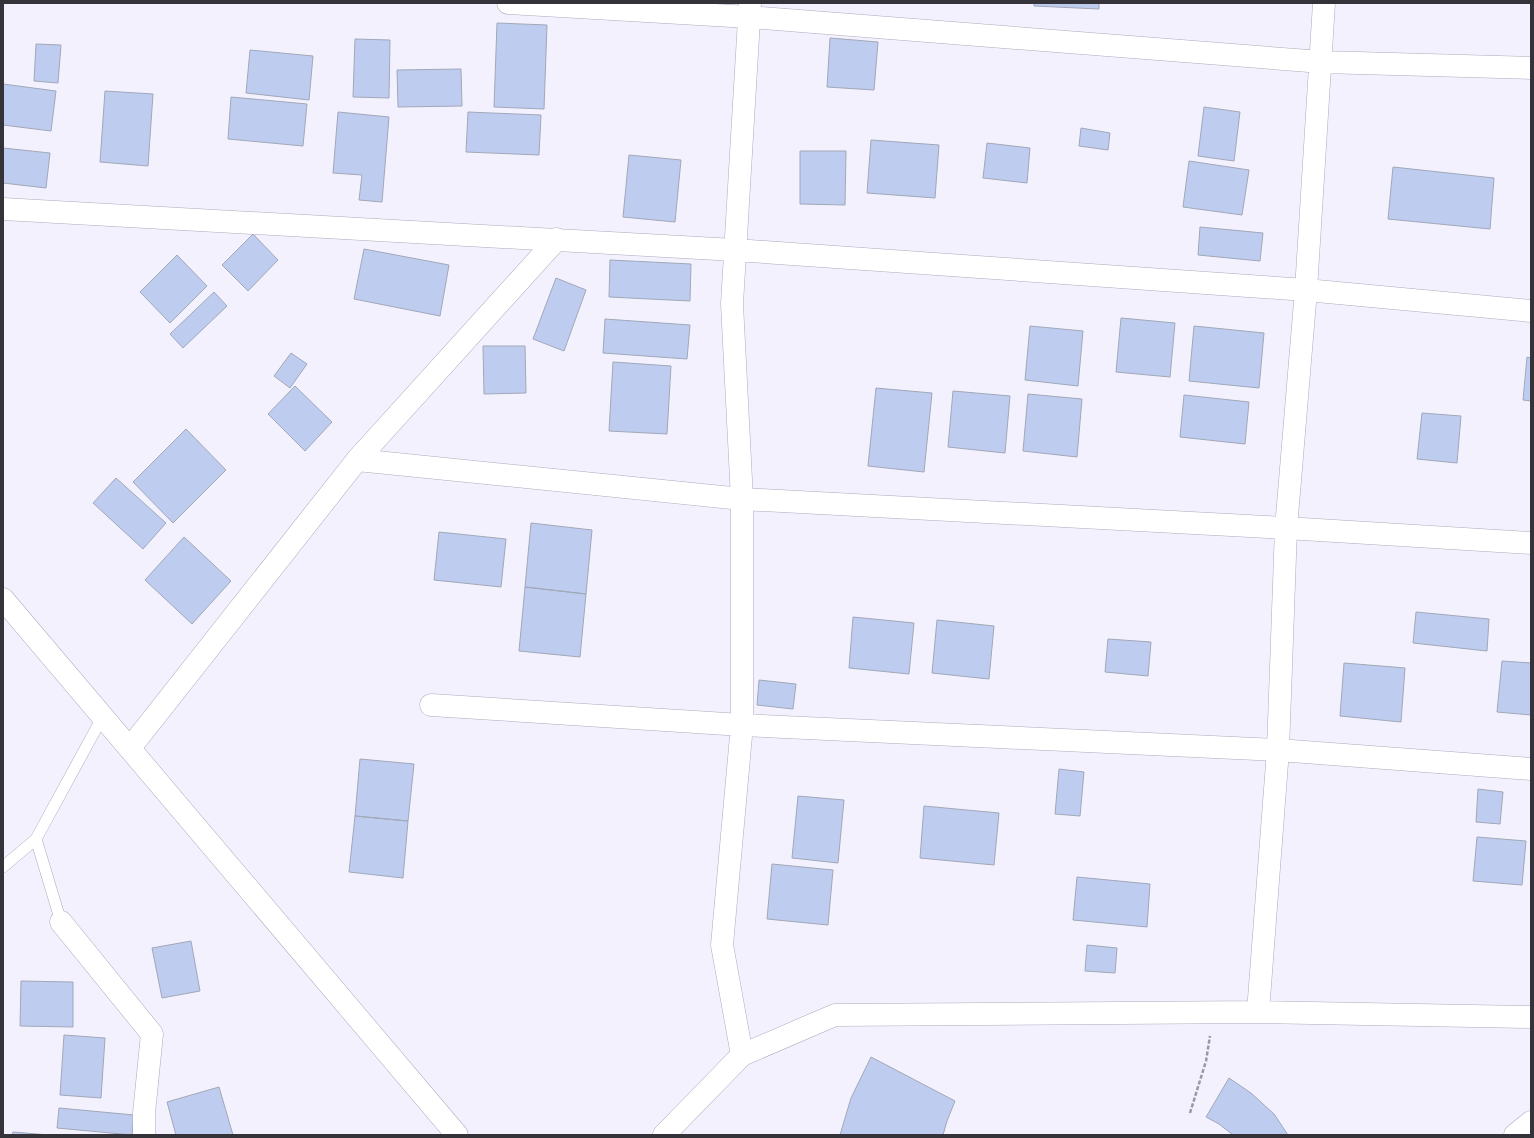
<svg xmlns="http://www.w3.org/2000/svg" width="1534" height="1138" viewBox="0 0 1534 1138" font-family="Signika,sans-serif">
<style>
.building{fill:#beccef;stroke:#a1a8b8}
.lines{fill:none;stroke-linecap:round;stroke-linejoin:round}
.lane-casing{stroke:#aeaabb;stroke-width:12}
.street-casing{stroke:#aeaabb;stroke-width:23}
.secondary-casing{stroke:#aeaabb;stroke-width:23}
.path{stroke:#9a98a2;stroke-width:2.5;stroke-dasharray:4 2;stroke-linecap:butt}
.lane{stroke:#fff;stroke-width:11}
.street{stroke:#fff;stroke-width:22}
.secondary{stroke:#fff;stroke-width:22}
</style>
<rect width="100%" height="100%" fill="#f4f1ff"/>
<path class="building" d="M1034,3H1099V9L1034,6Z
M497,23L547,25L544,109L494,107Z
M830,38L878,42L874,90L827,87Z
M355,39L390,40L389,98L353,97Z
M36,44L61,45L58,83L34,81Z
M250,50L313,56L309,100L246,93Z
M461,69L462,106L398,107L397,70Z
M3,84L56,91L51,131L3,125Z
M105,91L153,94L148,166L100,162Z
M231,97L307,104L303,146L228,139Z
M1204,107L1240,112L1234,161L1198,156Z
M338,112L389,117L382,202L359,200L362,175L333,173Z
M468,112L541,115L539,155L466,152Z
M1081,128L1110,133L1108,150L1079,146Z
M871,140L939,145L935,198L867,193Z
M987,143L1030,148L1027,183L983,178Z
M3,148L50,153L46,188L3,183Z
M800,151H846L845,205L800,204Z
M629,155L681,160L675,222L623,217Z
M1189,161L1249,170L1242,215L1183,207Z
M1393,167L1494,178L1490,229L1388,219Z
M1200,227L1263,233L1260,261L1198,255Z
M253,234L278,260L248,291L222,265Z
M364,249L449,265L440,316L354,299Z
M177,255L207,286L170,323L140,292Z
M610,260L691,264L690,301L609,297Z
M556,278L586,290L564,351L533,339Z
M214,292L227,306L183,348L170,334Z
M1121,318L1175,323L1170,377L1116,372Z
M605,319L690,325L687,359L603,353Z
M1030,326L1083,331L1078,386L1025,380Z
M1194,326L1264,333L1259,388L1189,381Z
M483,346H525L526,393L484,394Z
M291,353L307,364L290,388L274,376Z
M1527,357L1531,358V401L1523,400Z
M613,362L671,366L667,434L609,431Z
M295,386L332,422L305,451L268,414Z
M876,388L932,393L924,472L868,466Z
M953,391L1010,396L1005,453L948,447Z
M1028,394L1082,399L1077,457L1023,451Z
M1184,395L1249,402L1245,444L1180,437Z
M1422,413L1461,416L1457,463L1417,459Z
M186,429L226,470L173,523L133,482Z
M116,478L166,523L143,549L93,503Z
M531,523L592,530L586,594L525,587Z
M439,532L506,539L501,587L434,580Z
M184,537L231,581L192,624L145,580Z
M525,587L586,594L580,657L519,651Z
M1416,612L1489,619L1487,651L1413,643Z
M853,617L914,623L909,674L849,668Z
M937,620L994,626L989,679L932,673Z
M1108,639L1151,642L1148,676L1105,672Z
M1502,661L1531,663V715L1497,712Z
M1344,663L1405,668L1401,722L1340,716Z
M759,680L796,684L793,709L757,705Z
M360,759L414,764L408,821L355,816Z
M1059,769L1084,772L1080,816L1055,814Z
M1478,789L1503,792L1500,824L1476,822Z
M798,796L844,800L838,863L792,858Z
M924,806L999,813L994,865L920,858Z
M355,816L408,821L403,878L349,872Z
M1477,837L1526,841L1522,885L1473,881Z
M772,864L833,870L828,925L767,919Z
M1077,877L1150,884L1147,927L1073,920Z
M191,941L200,991L162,998L152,948Z
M1087,945L1117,948L1115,973L1085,971Z
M21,981L73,982V1027L20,1026Z
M64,1035L105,1038L101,1098L60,1095Z
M871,1057L955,1101L947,1121L943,1135H840L851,1098Z
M1229,1078L1251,1093L1274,1114L1288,1135H1233L1219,1124L1206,1117Z
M219,1087L233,1135H176L167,1102Z
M59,1108L134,1115L132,1135L57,1128Z
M13,1132L49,1135H12Z"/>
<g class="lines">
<g class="lane-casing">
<path id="lane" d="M3,867L36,839
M61,922L36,839L103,716"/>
</g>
<g class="street-casing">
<path id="street" d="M508,3L749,17L1322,62L1531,68
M3,209L735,250L1306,290L1531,311
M357,460L742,499L1286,528L1531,543
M431,705L742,725L1278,750L1531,769
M130,748L357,460L557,239
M61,922L152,1034L144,1113V1135
M1258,1012L1278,750L1286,528L1306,290L1324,3
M742,1055L722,945L742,725V499L732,304L750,3
M664,1135L742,1055L835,1015L1258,1012L1531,1017
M1515,1135L1531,1122"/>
</g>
<g class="secondary-casing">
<path id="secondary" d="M3,599L457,1135"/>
</g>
<path class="path" d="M1190,1113L1206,1061L1210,1036"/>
<use href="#lane" class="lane"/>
<use href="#street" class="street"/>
<use href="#secondary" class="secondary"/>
</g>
<rect width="1534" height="1138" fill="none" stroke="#343339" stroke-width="8"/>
</svg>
